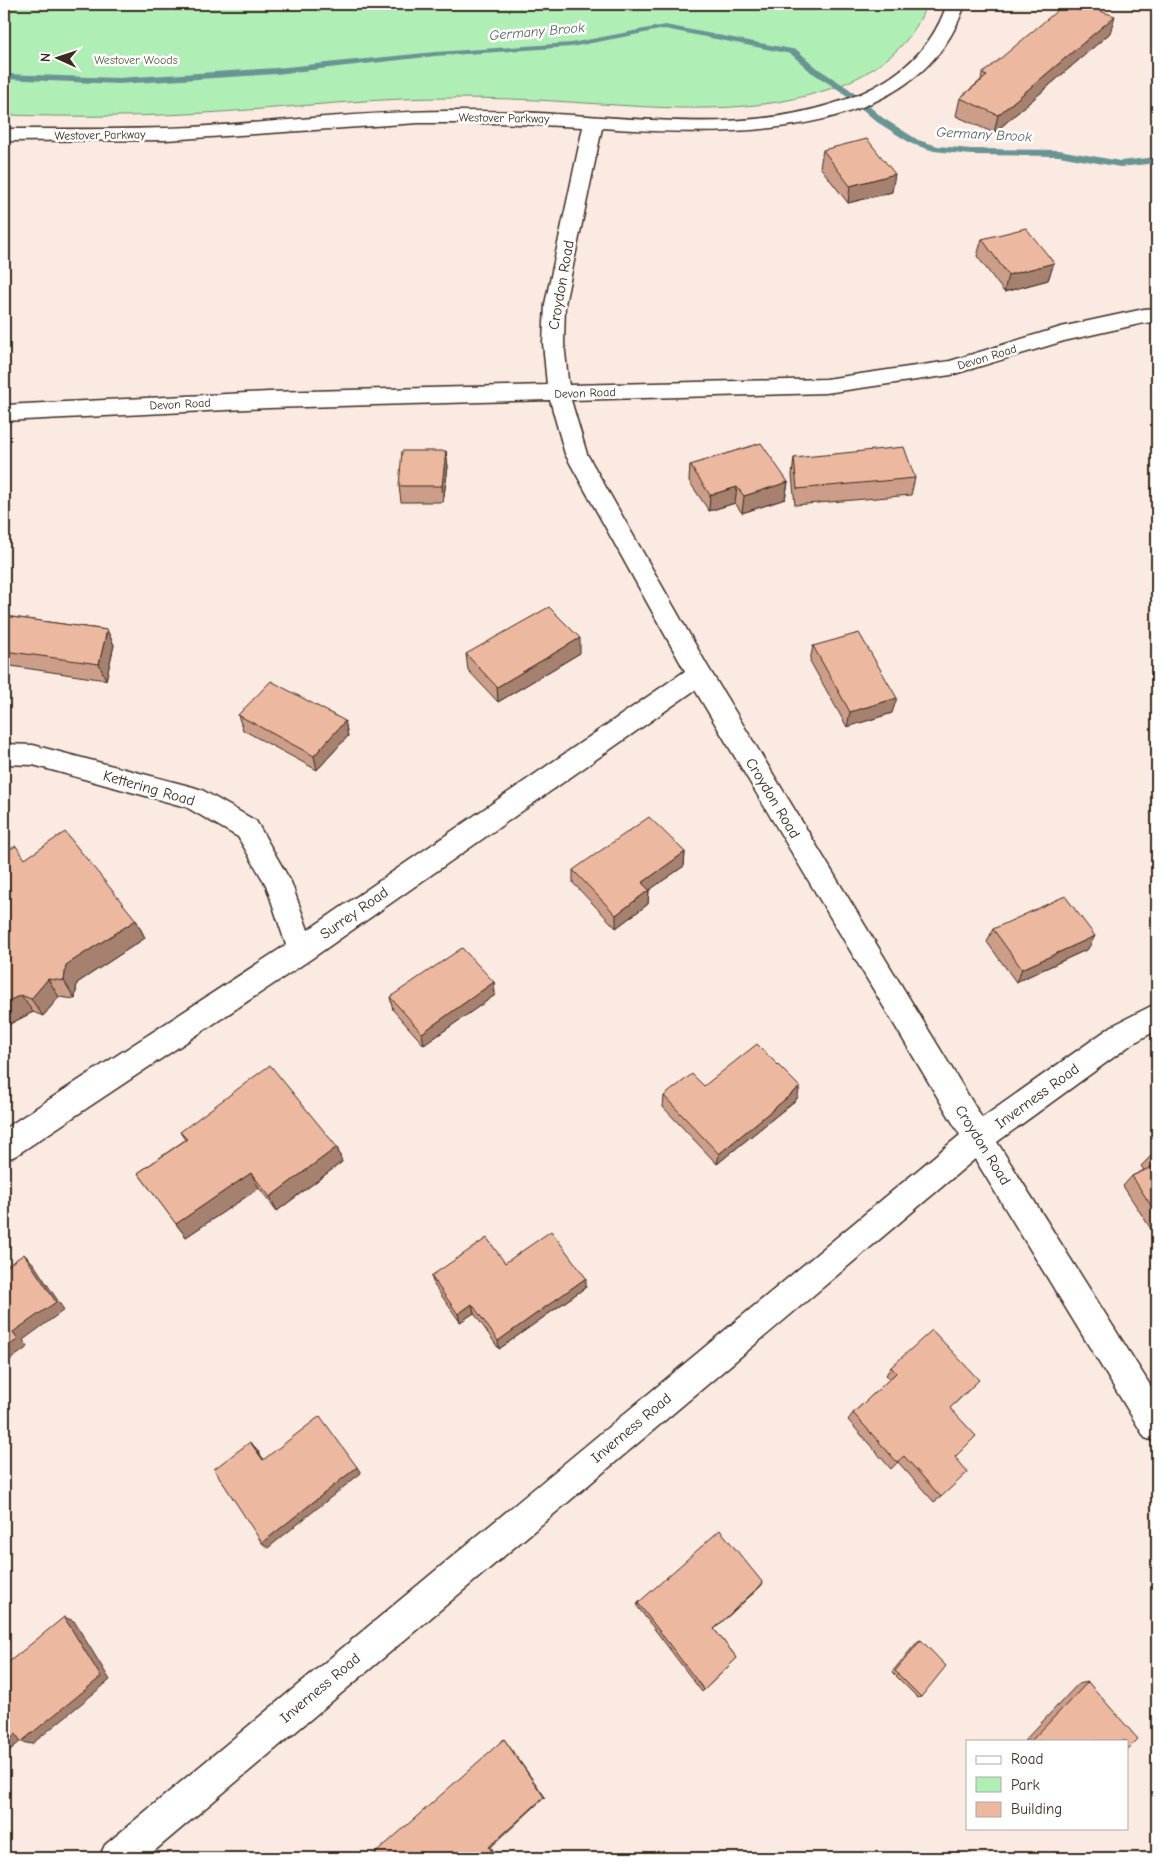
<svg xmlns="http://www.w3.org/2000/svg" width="1161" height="1862" viewBox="0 0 1161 1862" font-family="'Comic Neue',sans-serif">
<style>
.green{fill:#afeeb5;stroke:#758c6a}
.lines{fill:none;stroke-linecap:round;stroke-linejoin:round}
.stream{fill:#6a9494;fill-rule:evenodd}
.minor-casing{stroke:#3b2a1e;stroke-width:3}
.minor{fill:#fff;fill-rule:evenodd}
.wall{fill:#cc9e8a;stroke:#3b2a1e}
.shaded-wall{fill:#a68170;stroke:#3b2a1e}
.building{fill:#edb8a0;stroke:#3b2a1e}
.labels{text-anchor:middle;stroke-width:5;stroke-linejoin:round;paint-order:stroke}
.far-park-label{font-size:12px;fill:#585b44;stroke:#fff}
.far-street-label{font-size:12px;fill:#3b2a1e;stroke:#fff}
.far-water-label{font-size:14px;font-style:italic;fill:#535f59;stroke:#fff}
.street-label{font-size:15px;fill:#3b2a1e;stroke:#fff}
</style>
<rect width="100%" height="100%" fill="#faeae2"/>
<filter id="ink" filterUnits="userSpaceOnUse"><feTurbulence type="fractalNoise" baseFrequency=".02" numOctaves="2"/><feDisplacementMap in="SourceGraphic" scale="10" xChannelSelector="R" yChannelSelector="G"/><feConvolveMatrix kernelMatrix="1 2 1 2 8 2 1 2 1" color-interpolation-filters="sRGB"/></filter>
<g filter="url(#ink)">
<path class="green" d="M4,4H926C913,49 866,79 823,91C742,117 653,107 569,102C529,99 488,98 448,98C372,98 297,107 221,112C149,117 76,117 4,115Z"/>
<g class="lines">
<path class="stream" d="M665,25L797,50L817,68L848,88L883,118L918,140L938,146L971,149L1059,150L1120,161L1157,157V163L1120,167L1059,156L971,155L934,151L912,144L877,122L842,92L811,72L791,54L665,29L571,47L435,56L276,74L118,84L4,79V74L118,78L276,68L435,52L571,43Z"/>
<g class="minor-casing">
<path id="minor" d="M947,4H965C919,145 721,136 602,128L565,304L564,343L568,380L569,385L826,379L950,361L1061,327L1144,309L1157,308V322L1144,323L1064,341L951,375L826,393L571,400L587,454L708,667L982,1118L1112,1026L1157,1003V1030L1132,1044L997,1142L1157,1396V1442L1145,1438L975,1159L146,1858H99L105,1845L960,1135L695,690L311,959L15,1156L4,1160V1129L286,945L266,885L238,837L186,807L33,765L4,764V744L33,745L193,787L202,790L256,821L291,882L308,930L685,671L565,454L550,400L269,408L4,421V405L269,392L547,385L543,343L545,304L583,127L499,123H418L166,140L4,141V129C67,129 130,130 193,127C277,122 361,112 446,111C482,111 519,111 555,114C646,119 744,132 832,104C886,88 929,58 947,4Z"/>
</g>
<use href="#minor" class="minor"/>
</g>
<path class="wall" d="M1110,33L994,133L956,116L960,98L981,80L982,74Z
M823,150L892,192L848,203L820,167Z
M982,239L1054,263L1048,280L1004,292L977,256Z
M446,451L448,467L443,502H401L399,486Z
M794,458L915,478L911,495L795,505L792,475Z
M690,465L788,482L785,499L742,513L735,503L709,511L689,481Z
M4,616L107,630L114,645L106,680L4,665Z
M813,646L892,713L847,727L810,661Z
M580,653L498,702L468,670L466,654Z
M238,715L345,721L348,736L317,770L243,730Z
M685,852L684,866L649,890L648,904L616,928L573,883V870Z
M25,859L136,920L145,938L77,983L75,999L59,997L43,1016L33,1012L4,1027V936L5,935Z
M993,929L1088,949L1016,982L987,942Z
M494,982L495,995L424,1045L393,1010L390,997Z
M704,1086L797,1099L717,1164L663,1107L664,1096Z
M180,1132L337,1147L342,1162L277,1211L259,1188L186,1237L138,1173L185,1140Z
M1157,1153V1226L1151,1229L1123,1186L1132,1176L1144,1170L1141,1166L1151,1156Z
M505,1263L586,1287L499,1349L474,1313L460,1322L434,1285L431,1276Z
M891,1367L972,1387L950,1408L955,1457L941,1497L934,1502L898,1462L891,1469L848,1420L853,1413L890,1379L886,1375Z
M763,1583L760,1587L714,1629L737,1658L702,1692L637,1606L638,1603Z
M921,1640V1697L918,1698L892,1672L918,1641Z
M1088,1682L1127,1741H1024L1078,1684Z"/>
<path class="shaded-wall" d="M1115,16L1110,33L994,133L998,115Z
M895,174L892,192L848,203L850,186Z
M1054,263L1048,280L1004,292L1008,275Z
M446,451L448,467L443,502L442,486Z
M788,482L785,499L742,513L744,496Z
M737,487L735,503L709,511L710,495Z
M107,630L114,645L106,680L99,664Z
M580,638V653L498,702L497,687Z
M897,698L892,713L847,727L850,712Z
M345,721L348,736L317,770L314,756Z
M685,852L684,866L641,896L642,883Z
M649,890L648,904L616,928V915Z
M136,920L145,938L77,983L75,999L64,981L66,965Z
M1095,936L1088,949L1016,982L1022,969Z
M48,979L59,997L43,1016L31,999Z
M494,982L495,995L424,1045L422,1033Z
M21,995L33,1012L4,1027V1003Z
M800,1087L797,1099L717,1164L719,1154Z
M337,1147L342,1162L277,1211L270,1197Z
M251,1173L259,1188L186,1237L176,1224Z
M1157,1223V1226L1151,1229Z
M24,1254L33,1263L64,1310L23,1340L28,1347L4,1364V1350L13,1332Z
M586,1278V1287L499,1349L498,1341Z
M472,1304L474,1313L460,1322L458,1314Z
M250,1442L256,1448L268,1466L263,1460Z
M357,1467L361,1473L268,1548L262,1543Z
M763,1583L760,1587L711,1632L714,1629Z
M64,1617L74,1621L110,1680L32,1744L21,1742Z
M16,1734L27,1736L4,1755V1745Z
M504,1739L545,1797L491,1847L498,1858H496L489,1847Z"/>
<path class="building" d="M1065,4H1079L1115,16L998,115L960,98L987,76L982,74Z
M867,139L895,174L850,186L823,150Z
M1026,228L1054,263L1008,275L982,239Z
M761,443L788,482L744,496L737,487L710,495L690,465Z
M904,447L915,478L797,489L794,458Z
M402,451H446L442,486H399Z
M549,607L580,638L497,687L466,654Z
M4,616L107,630L99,664L4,651Z
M859,633L897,698L850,712L813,646Z
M271,681L345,721L314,756L238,715Z
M649,817L685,852L642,883L649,890L616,915L573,870Z
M65,832L136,920L66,965L64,981L48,979L31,999L21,995L4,1003V936L5,935L4,934V852L16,846L25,859Z
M1065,896L1095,936L1022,969L993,929Z
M462,948L494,982L422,1033L390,997Z
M757,1044L800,1087L719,1154L664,1096L692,1074L704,1086Z
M270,1065L337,1147L270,1197L251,1173L176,1224L138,1173L187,1139L180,1132Z
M1157,1153V1215L1132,1176L1156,1165L1151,1156Z
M551,1231L586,1278L498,1341L472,1304L458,1314L431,1276L487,1238L505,1263Z
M24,1254L56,1302L13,1332L18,1339L4,1350V1268Z
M932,1330L979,1380L950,1408L976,1436L955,1457L968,1472L941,1497L904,1456L897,1462L853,1413L896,1373L891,1367Z
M320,1416L357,1467L262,1543L214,1469L250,1442L263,1460Z
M720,1530L763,1583L714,1629L737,1658L704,1690L638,1603Z
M64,1617L101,1677L21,1742L16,1734L4,1745V1666Z
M921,1640L946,1666L921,1697L895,1671Z
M1088,1682L1138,1739L1127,1750V1741H1031Z
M504,1739L544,1797L489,1847L496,1858H370Z"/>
</g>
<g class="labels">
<g class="far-park-label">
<text x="136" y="64">Westover Woods</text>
</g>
<g class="far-street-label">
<text transform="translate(504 118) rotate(1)" y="4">Westover Parkway</text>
<text transform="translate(100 135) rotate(-1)" y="4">Westover Parkway</text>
<text transform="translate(987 357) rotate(-17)" y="4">Devon Road</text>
<text transform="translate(585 393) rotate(-2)" y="4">Devon Road</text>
<text transform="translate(180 404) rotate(-3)" y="4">Devon Road</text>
</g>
<g class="far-water-label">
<text transform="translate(537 31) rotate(-5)" y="5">Germany Brook</text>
<text transform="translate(984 134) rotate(3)" y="5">Germany Brook</text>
</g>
<g class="street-label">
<text transform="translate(561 285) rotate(-80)" y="5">Croydon Road</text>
<text transform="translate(149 788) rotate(16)" y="5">Kettering Road</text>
<text transform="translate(773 798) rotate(59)" y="5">Croydon Road</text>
<text transform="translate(354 913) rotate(-35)" y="5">Surrey Road</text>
<text transform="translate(1037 1096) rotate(-36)" y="5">Inverness Road</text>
<text transform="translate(983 1145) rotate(58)" y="5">Croydon Road</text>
<text transform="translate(631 1428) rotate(-40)" y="5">Inverness Road</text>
<text transform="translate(320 1688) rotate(-40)" y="5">Inverness Road</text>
</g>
</g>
<rect width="1161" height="1862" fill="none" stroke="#fff" stroke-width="20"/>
<rect x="10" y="10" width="1141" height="1842" fill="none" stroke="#3b2a1e" stroke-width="2" filter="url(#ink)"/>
<rect x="966" y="1740" width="162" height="90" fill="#ffffff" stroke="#b1aaa5"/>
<rect x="976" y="1756" width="25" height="8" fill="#ffffff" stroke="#b1aaa5"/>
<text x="1011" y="1764" font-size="15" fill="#3b2a1e">Road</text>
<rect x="976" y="1777" width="25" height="15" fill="#afeeb5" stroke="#b1aaa5"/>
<text x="1011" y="1790" font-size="15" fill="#3b2a1e">Park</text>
<rect x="976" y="1802" width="25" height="15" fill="#edb8a0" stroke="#b1aaa5"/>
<text x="1011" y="1814" font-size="15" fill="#3b2a1e">Building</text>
<g transform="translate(58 58) rotate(273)" stroke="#ffffff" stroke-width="4" paint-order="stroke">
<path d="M0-4L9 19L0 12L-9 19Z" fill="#3b2a1e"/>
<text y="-8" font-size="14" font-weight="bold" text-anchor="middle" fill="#3b2a1e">N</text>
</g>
</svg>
